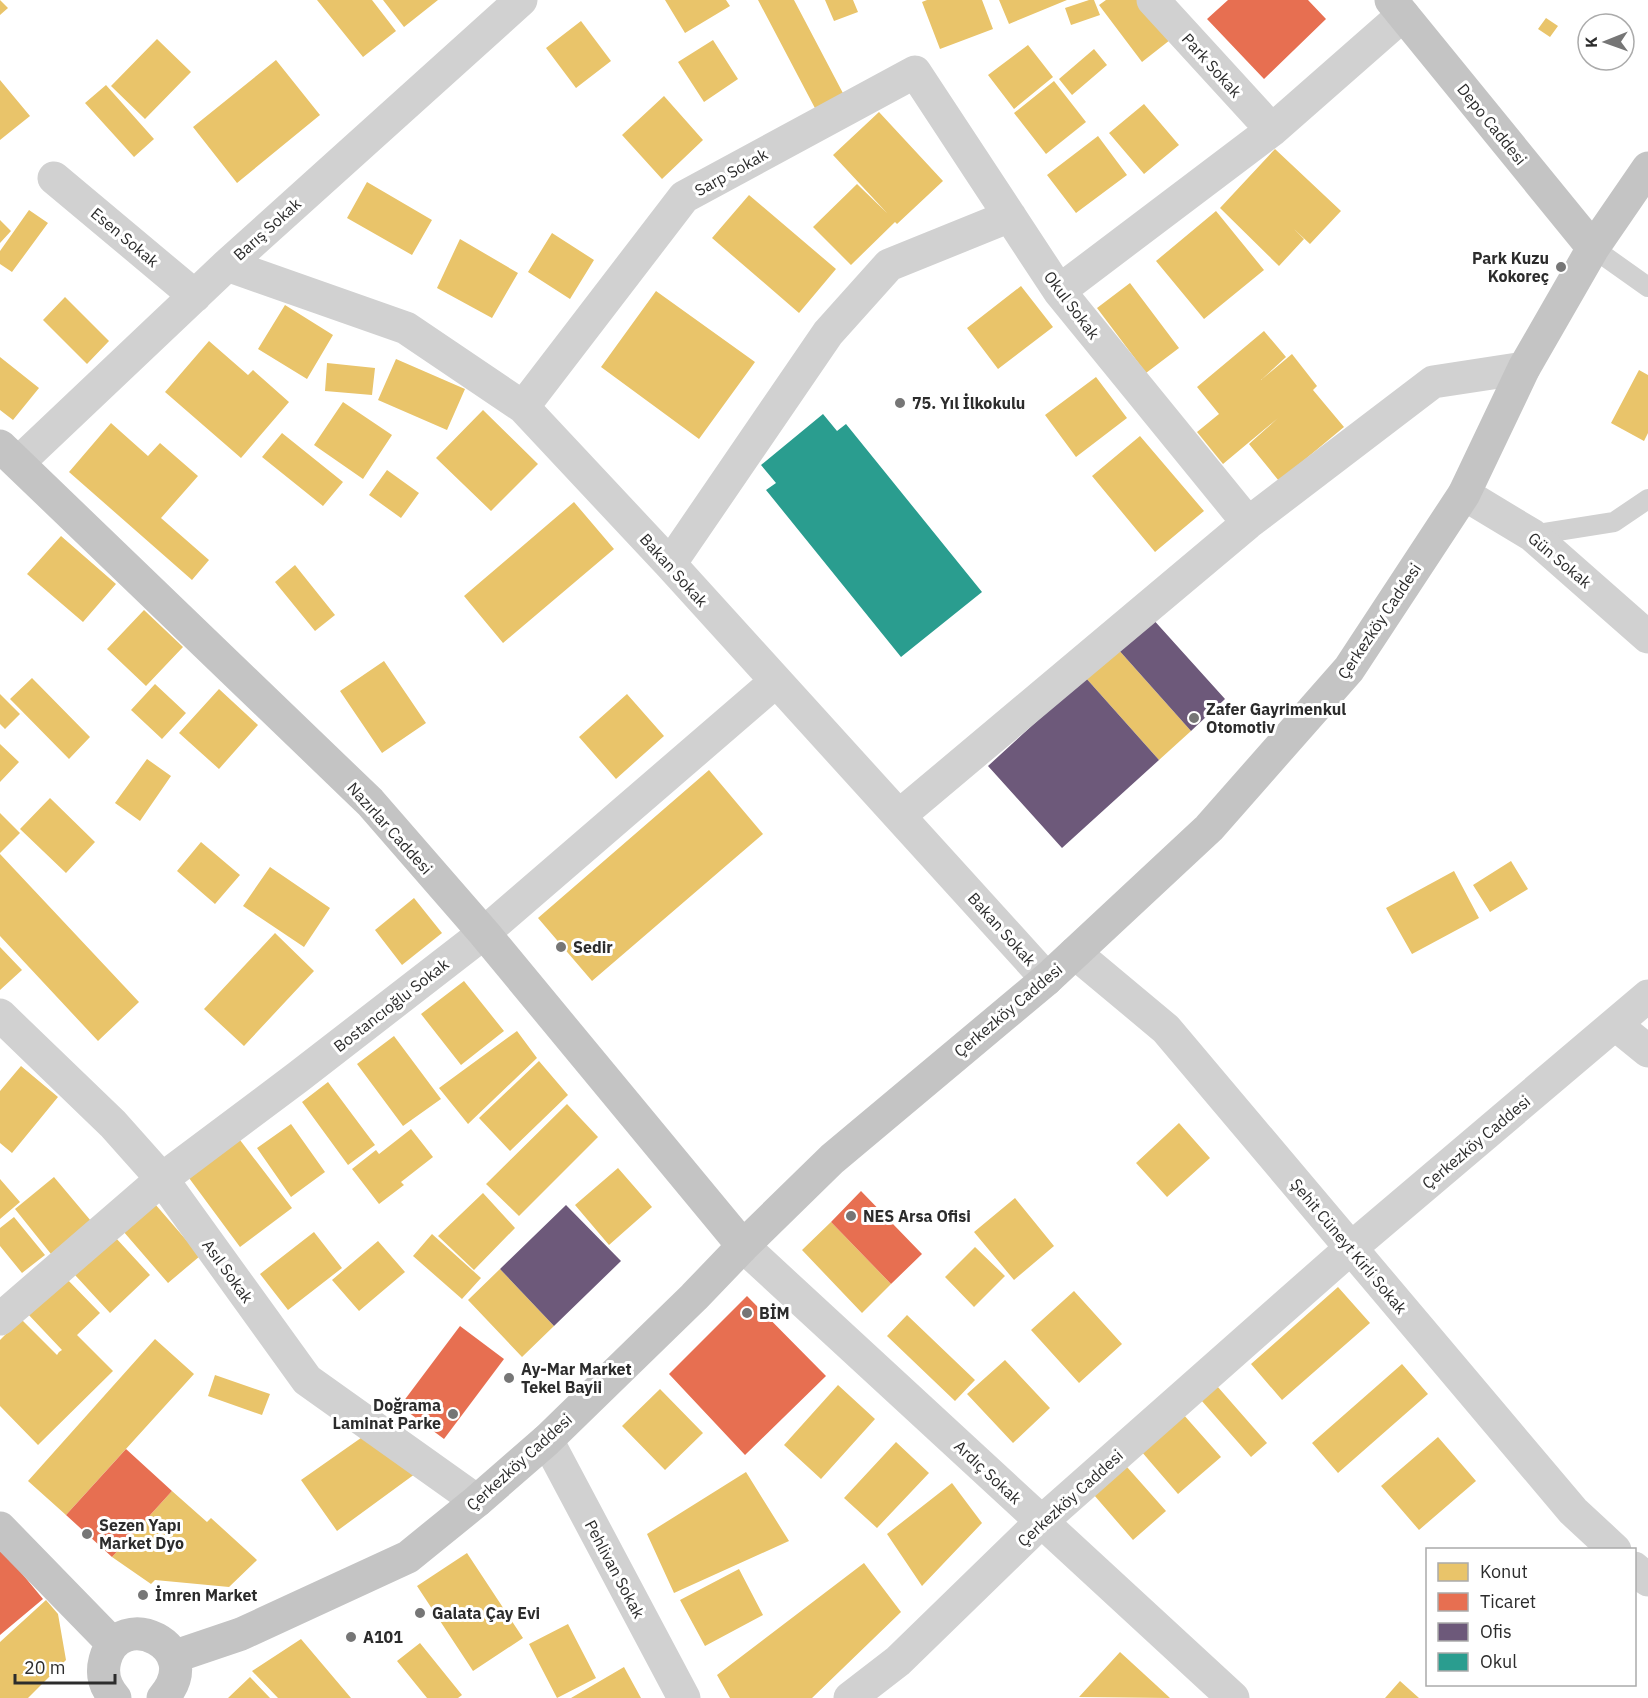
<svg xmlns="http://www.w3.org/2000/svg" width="1648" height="1698" viewBox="0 0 1648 1698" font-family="'IBM Plex Sans',sans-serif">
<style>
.homes{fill:#e9c46a}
.shops{fill:#e76f51}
.offices{fill:#6d597a}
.schools{fill:#2a9d8f}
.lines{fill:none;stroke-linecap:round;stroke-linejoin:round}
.lane{stroke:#d1d1d1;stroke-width:20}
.street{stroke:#d1d1d1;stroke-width:33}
.primary{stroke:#c4c4c4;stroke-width:33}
.poi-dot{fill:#767676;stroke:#fff;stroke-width:2}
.labels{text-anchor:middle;stroke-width:6;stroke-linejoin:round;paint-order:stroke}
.street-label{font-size:16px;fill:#2c2c2c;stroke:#fff}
.poi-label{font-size:16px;font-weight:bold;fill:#2c2c2c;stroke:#fff;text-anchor:start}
</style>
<rect width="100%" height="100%" fill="#fff"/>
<path class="homes" d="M0,0L8,8L0,15Z
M317,0H372L396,31L363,57Z
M383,0H438L404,27Z
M665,0H726L730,6L685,33Z
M758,0H794L845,97L817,112Z
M825,0H853L858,12L834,21Z
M927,0H982L993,29L940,49L922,2Z
M999,0H1067L1009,24Z
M1089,0H1094L1100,15L1071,25L1065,8Z
M1106,0H1139L1170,40L1142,62L1099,5Z
M1546,18L1558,26L1550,37L1538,29Z
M581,21L611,61L576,88L546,48Z
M157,39L191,72L145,119L111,86Z
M713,40L738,79L704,102L678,62Z
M1028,45L1053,77L1014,109L988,75Z
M1094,49L1107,65L1072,95L1059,79Z
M276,60L320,115L237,183L193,127Z
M0,80L30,116L0,140Z
M1054,81L1086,122L1046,154L1014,113Z
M106,85L154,139L134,157L85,103Z
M664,96L703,140L662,179L622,135Z
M1144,104L1179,145L1144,174L1109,133Z
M879,112L943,181L897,224L895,222L851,265L813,227L857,184L887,213L833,155Z
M1098,136L1127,175L1076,213L1047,175Z
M1275,149L1341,211L1310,244L1294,229L1304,239L1279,266L1220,208Z
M367,182L432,220L412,255L347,218Z
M749,195L836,269L799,313L712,238Z
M29,210L48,223L12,272L0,264V251Z
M1216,211L1264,270L1204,319L1156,261Z
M0,220L11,231L0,243Z
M552,233L594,260L570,299L528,272Z
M460,239L518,273L492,318L437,288Z
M1130,283L1179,348L1146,373L1097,308Z
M1021,286L1053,327L998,369L967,328Z
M656,291L755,362L699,439L601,367Z
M65,297L109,341L87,364L43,320Z
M285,305L333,335L307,379L258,349Z
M1264,331L1286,357L1261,380L1292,354L1317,386L1313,390L1344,427L1279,481L1249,444L1278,418L1223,464L1197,432L1219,414L1197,387Z
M209,341L248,375L253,370L289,402L241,458L165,392Z
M0,357L39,388L13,420L0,410Z
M396,359L465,389L447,430L378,400Z
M327,363L375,368L372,395L325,391Z
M1639,370L1648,375V433L1644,441L1611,423Z
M1096,377L1127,418L1076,457L1045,415Z
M343,402L392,435L363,479L314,445Z
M483,410L538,464L491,511L436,458Z
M111,423L148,456L160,443L198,476L161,518L209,560L192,580L69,472Z
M282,433L343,482L323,506L262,457Z
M1140,436L1204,511L1155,552L1092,476Z
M387,470L419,493L401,518L369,495Z
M574,502L614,549L503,643L464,596Z
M61,536L116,584L83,622L27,574Z
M295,565L335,615L315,631L275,582Z
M144,610L183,647L146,686L107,649Z
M1117,648L1191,731L1159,760L1085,677Z
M384,661L426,723L382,753L340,691Z
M32,678L90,737L69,759L10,699Z
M155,684L186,713L162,739L131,710Z
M219,689L258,725L219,769L179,733Z
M0,694L20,714L5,729L0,724Z
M627,694L664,736L616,779L579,737Z
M0,744L19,762L0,782Z
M147,759L171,776L140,821L115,803Z
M709,770L763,834L592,981L538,918Z
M50,798L95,842L66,873L20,829Z
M0,813L20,833L0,853Z
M201,842L240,875L215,904L177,871Z
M0,854L139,1002L98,1041L0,936Z
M1511,861L1528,889L1490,912L1473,885Z
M270,867L330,908L304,947L243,906Z
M1454,871L1479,918L1412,954L1386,908Z
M414,898L442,933L402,965L375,930Z
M275,933L314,971L244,1046L204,1009Z
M0,947L22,970L0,990Z
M464,981L504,1031L461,1065L421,1014Z
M517,1031L537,1058L468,1124L439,1088Z
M394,1036L441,1099L403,1126L357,1064Z
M539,1061L568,1095L510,1151L479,1118Z
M21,1066L58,1097L12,1153L0,1143V1091Z
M328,1082L375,1145L348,1165L302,1102Z
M567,1104L598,1137L519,1216L486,1184Z
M1179,1123L1210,1158L1167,1197L1136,1163Z
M291,1124L325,1172L291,1197L257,1148Z
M411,1129L433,1157L401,1182L404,1185L379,1204L352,1169L376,1150L379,1154Z
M240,1140L292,1208L240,1247L189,1178Z
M618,1168L652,1207L609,1245L575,1205Z
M54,1177L91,1221L51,1254L15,1209Z
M0,1179L20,1202L0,1219Z
M483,1193L515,1228L474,1270L438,1236Z
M1015,1198L1054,1246L1014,1280L974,1232Z
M155,1204L200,1256L168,1283L123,1231Z
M14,1217L45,1255L22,1273L0,1246V1228Z
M831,1222L891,1284L862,1313L802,1250Z
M314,1232L342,1268L288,1310L260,1274Z
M432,1234L481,1278L462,1299L413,1256Z
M115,1237L150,1275L110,1313L75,1275Z
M378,1241L405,1272L359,1311L332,1280Z
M975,1247L1005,1276L974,1307L945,1277Z
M500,1269L554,1326L522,1357L468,1300Z
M64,1276L100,1313L77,1335L113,1371L38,1445L0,1406V1340L21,1319L57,1355L59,1352L62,1350L26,1312Z
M1338,1287L1370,1323L1282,1400L1251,1364Z
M1074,1291L1122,1344L1079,1383L1031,1330Z
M907,1315L975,1380L955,1401L887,1336Z
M155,1339L194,1374L66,1515L28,1481Z
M1005,1360L1050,1408L1013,1443L967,1394Z
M1402,1364L1428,1394L1338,1473L1312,1443Z
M215,1375L270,1394L262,1415L208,1396Z
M1210,1378L1267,1443L1251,1457L1194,1392Z
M838,1385L875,1419L821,1479L784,1445Z
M660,1389L703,1433L665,1470L622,1426Z
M1183,1414L1221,1457L1178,1494L1141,1451Z
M368,1433L419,1471L337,1531L301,1480Z
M1438,1437L1476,1481L1419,1530L1381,1486Z
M896,1442L929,1473L877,1528L844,1498Z
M1127,1467L1166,1511L1133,1540L1094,1495Z
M746,1472L789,1541L674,1593L647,1534Z
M952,1483L982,1523L922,1586L887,1534Z
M172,1491L207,1522L211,1518L257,1560L229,1587L155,1580L151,1584L112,1557Z
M467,1553L523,1638L473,1671L417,1586Z
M864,1563L901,1612L812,1698H730L717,1675Z
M739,1569L763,1615L705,1646L680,1600Z
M46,1600L58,1614L66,1660L28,1698H0V1642Z
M568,1624L596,1678L557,1698L529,1644Z
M301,1639L351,1698H278L252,1671Z
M420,1643L462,1695L458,1698H427L397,1661Z
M1120,1652L1156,1685L1170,1698L1079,1697Z
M624,1667L641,1698H571Z
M250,1677L270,1698H228Z
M1400,1681L1419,1698H1385Z"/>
<path class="shops" d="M1228,0H1308L1326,19L1264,79L1207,19Z
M861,1191L922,1254L891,1284L831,1222Z
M747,1296L826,1376L745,1455L669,1374Z
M460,1326L504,1359L444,1439L400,1406Z
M126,1449L172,1491L112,1557L66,1515Z
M0,1547L43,1599L0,1635Z"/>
<path class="offices" d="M1151,617L1225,699L1191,731L1117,648Z
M1085,677L1159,760L1062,848L988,766Z
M566,1205L621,1261L554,1326L500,1269Z"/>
<path class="schools" d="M823,414L837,431L846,424L982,592L901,657L766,490L776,483L761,465Z"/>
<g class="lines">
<path class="lane" d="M1593,248L1648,287
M1532,535L1614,522L1648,499"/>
<path class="street" d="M1153,0L1272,130
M54,178L195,296
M227,265L406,328L523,407L670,564L1047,979
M1059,291L1272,130L1403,15
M523,407L684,197L915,72L1059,291L1248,523
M18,463L227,265L521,0
M1464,494L1532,535L1648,637
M670,564L828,333L889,265L1010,216
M899,816L1248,523L1433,382L1524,368
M1075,953L1166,1029L1573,1511L1615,1550
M0,1015L113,1124L162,1179L307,1380L477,1501
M1616,1025L1648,1051
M743,1246L1233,1698
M0,1319L162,1179L298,1077L484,933L775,682
M547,1440L684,1698
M1634,1568L1648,1580
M850,1698L898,1661L1041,1522L1351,1248L1648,996"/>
<path class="primary" d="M1391,0L1593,248
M0,446L370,802L484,933L743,1246
M0,1528L113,1644
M173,1657L241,1634L408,1557L477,1501L547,1440L694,1297L743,1246L832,1159L1047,979L1209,828L1349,669L1464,494L1524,368L1593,248L1648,168
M115,1698C105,1687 101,1675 105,1660C119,1605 208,1646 163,1698"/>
</g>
<g class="poi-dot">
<circle cx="1561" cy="267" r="6"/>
<circle cx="900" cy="403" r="6"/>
<circle cx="1194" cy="718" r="6"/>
<circle cx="561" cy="947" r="6"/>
<circle cx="851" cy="1216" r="6"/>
<circle cx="747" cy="1313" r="6"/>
<circle cx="509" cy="1378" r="6"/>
<circle cx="453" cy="1414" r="6"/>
<circle cx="87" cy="1534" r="6"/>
<circle cx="143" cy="1595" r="6"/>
<circle cx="420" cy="1613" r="6"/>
<circle cx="351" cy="1637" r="6"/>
</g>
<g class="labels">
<g class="street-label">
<text transform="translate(1212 65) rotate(48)" y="6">Park Sokak</text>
<text transform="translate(1492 124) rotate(51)" y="6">Depo Caddesi</text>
<text transform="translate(731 172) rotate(-29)" y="6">Sarp Sokak</text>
<text transform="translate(267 229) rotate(-42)" y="6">Barış Sokak</text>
<text transform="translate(125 237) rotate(40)" y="6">Esen Sokak</text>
<text transform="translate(1072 305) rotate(53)" y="6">Okul Sokak</text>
<text transform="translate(1560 560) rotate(40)" y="6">Gün Sokak</text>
<text transform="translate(674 570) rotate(48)" y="6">Bakan Sokak</text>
<text transform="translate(1379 621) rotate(-56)" y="6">Çerkezköy Caddesi</text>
<text transform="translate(390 828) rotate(48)" y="6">Nazırlar Caddesi</text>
<text transform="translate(1002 929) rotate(48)" y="6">Bakan Sokak</text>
<text transform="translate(391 1005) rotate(-38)" y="6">Bostancıoğlu Sokak</text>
<text transform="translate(1008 1010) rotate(-40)" y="6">Çerkezköy Caddesi</text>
<text transform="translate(1476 1142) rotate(-40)" y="6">Çerkezköy Caddesi</text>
<text transform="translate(1349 1246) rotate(50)" y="6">Şehit Cüneyt Kirli Sokak</text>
<text transform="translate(228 1271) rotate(54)" y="6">Asıl Sokak</text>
<text transform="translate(519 1462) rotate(-42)" y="6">Çerkezköy Caddesi</text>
<text transform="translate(988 1472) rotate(43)" y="6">Ardıç Sokak</text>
<text transform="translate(1070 1498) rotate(-42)" y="6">Çerkezköy Caddesi</text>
<text transform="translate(615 1569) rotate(62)" y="6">Pehlivan Sokak</text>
</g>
<g class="poi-label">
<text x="1549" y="264" text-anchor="end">Park Kuzu<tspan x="1549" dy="18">Kokoreç</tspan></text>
<text x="912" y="409">75. Yıl İlkokulu</text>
<text x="1206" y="715">Zafer Gayrimenkul<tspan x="1206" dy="18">Otomotiv</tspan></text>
<text x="573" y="953">Sedir</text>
<text x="863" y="1222">NES Arsa Ofisi</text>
<text x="759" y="1319">BİM</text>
<text x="521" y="1375">Ay-Mar Market<tspan x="521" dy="18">Tekel Bayii</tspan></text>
<text x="441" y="1411" text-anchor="end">Doğrama<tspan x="441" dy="18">Laminat Parke</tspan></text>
<text x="99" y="1531">Sezen Yapı<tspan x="99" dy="18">Market Dyo</tspan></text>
<text x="155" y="1601">İmren Market</text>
<text x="432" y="1619">Galata Çay Evi</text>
<text x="363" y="1643">A101</text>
</g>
</g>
<rect x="1426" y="1548" width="210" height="138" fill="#ffffff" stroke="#ababab" stroke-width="1.5"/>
<rect x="1438" y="1563" width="30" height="18" fill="#e9c46a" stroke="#ababab" stroke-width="1.5"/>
<text x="1480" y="1578" font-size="18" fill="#2c2c2c">Konut</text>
<rect x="1438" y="1593" width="30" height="18" fill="#e76f51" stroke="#ababab" stroke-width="1.5"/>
<text x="1480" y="1608" font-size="18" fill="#2c2c2c">Ticaret</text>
<rect x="1438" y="1623" width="30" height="18" fill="#6d597a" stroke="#ababab" stroke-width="1.5"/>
<text x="1480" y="1638" font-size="18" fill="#2c2c2c">Ofis</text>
<rect x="1438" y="1653" width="30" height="18" fill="#2a9d8f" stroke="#ababab" stroke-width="1.5"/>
<text x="1480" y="1668" font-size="18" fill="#2c2c2c">Okul</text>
<g transform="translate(1606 42) rotate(269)"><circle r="28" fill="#ffffff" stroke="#ababab" stroke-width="1.5"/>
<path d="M0-4.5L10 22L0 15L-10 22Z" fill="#767676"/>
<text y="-9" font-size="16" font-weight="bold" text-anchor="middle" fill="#2c2c2c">K</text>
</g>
<path d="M15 1674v9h100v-9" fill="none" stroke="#2c2c2c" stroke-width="3"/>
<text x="24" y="1674" font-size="18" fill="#2c2c2c" stroke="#ffffff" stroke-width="4.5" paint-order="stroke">20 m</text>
</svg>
